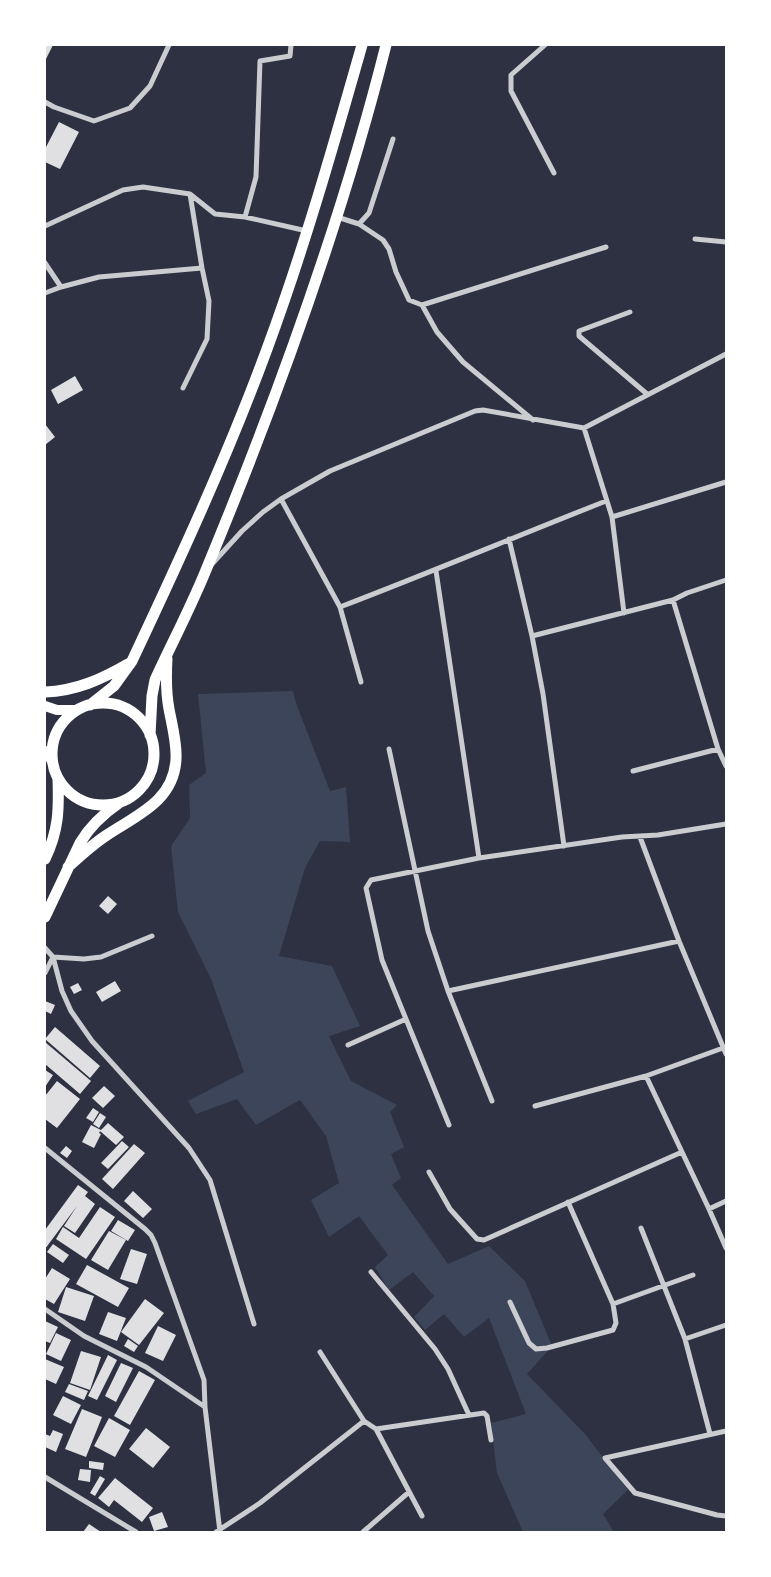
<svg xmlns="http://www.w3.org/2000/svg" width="771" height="1577" viewBox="0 0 771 1577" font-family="'Archivo Narrow',sans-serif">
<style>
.green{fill:#3c4559}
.building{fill:#e0e0e3}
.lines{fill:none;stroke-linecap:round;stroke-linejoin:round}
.minor{stroke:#caccd0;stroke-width:5}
.secondary{stroke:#fff;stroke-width:10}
.primary{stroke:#fff;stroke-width:11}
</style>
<rect width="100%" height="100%" fill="#2d3142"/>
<path class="green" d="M293,691L296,703L330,791L346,787L350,842L320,841L305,868L279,956L332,966L360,1026L329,1036L351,1081L397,1105L390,1112L404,1147L391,1154L401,1178L392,1185L448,1264L489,1246L525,1281L552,1346L527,1374L585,1434L628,1490L603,1514L614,1532H523L497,1473L491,1423L526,1414L489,1318L464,1337L444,1314L425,1330L414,1317L434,1296L413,1272L389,1290L375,1267L388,1255L359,1216L329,1237L311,1200L339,1183L326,1136L300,1100L256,1125L237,1099L196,1114L188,1101L244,1072L211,979L178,912L171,846L190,818L189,785L206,773L198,694Z"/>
<path class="building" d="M45,45H53L45,61Z
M59,122L79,132L60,169L45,162V149Z
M75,376L83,390L58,404L51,390Z
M45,424L55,437L45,445Z
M108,896L117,904L108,914L99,906Z
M115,981L121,991L102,1002L96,992Z
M78,983L82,990L74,994L70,987Z
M45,1001L55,1005L51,1014L45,1011Z
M55,1027L100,1066L90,1078L45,1039Z
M45,1042L91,1081L80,1094L45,1064Z
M45,1070L53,1075L45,1087Z
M57,1081L80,1099L57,1128L45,1119V1096Z
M104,1086L115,1096L103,1108L92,1098Z
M93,1108L99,1112L93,1122L86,1118Z
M100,1113L106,1117L99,1128L93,1124Z
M108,1123L124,1137L116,1145L100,1131Z
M91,1125L101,1130L99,1133L101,1134L94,1148L82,1142Z
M122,1141L129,1147L108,1169L101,1163Z
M134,1144L145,1153L113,1189L102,1179Z
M66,1146L72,1151L67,1158L60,1153Z
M78,1185L88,1192L85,1196L95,1204L75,1233L64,1226L77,1206L45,1249V1230Z
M133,1191L152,1209L143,1218L124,1201Z
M100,1207L115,1217L86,1259L56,1239L63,1227L79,1238Z
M118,1220L135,1230L128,1241L111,1231Z
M109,1231L126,1240L108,1270L91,1260Z
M53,1244L69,1255L63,1263L47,1252Z
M131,1249L147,1254L137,1284L120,1279Z
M87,1265L129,1288L118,1307L76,1284Z
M52,1268L70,1279L54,1304L45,1299V1279Z
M66,1287L94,1296L85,1321L58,1312Z
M145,1299L164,1313L139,1345L121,1332Z
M108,1312L126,1318L117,1341L99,1334Z
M45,1321L58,1327L50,1343L45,1341Z
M158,1326L176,1335L163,1361L145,1353Z
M56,1333L71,1340L61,1361L46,1354Z
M128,1339L138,1346L134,1352L124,1346Z
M81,1351L101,1357L90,1390L70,1383Z
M108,1355L117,1360L97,1400L88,1396Z
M45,1359L64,1367L56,1384L45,1379Z
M121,1363L133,1368L116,1402L105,1396Z
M139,1371L155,1380L130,1425L114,1416Z
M69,1384L88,1391L84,1400L65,1392Z
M63,1396L81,1405L71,1424L53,1415Z
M82,1409L102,1417L86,1457L65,1449Z
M109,1418L130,1430L115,1457L94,1446Z
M146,1428L170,1447L153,1468L129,1449Z
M53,1430L63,1434L56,1452L45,1447V1434L50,1436Z
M89,1461L104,1463L103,1470L89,1468Z
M80,1469L91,1470L90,1482L78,1480Z
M100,1476L105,1479L95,1496L90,1493Z
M115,1478L153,1508L142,1522L114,1500L109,1507L98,1498Z
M162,1512L168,1527L154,1531L149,1517Z
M89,1524L101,1532H83Z"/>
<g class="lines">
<path class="minor" d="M545,45L511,75V91L554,173
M45,102L54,107L94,121L130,108L150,86L169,45
M245,217L256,177L260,61L290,56L291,45
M337,217L359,224L383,240L389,249L396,272L409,300L422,305L606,247
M359,224L369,213L393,139
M45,226L123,190L143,187L190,194L215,214L245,217L307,231
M695,239L726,242
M45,263L61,287L45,293
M61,287L99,277L202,268
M422,305L437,332L463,362L533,420
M630,312L579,331V336L647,394
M183,388L207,339L209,301L202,268L190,194
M584,428L612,517L624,613
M281,499L340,607L361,682
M612,517L726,482
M509,539L532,636L543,694L564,846
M212,564L242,531L263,512L281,499L330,471L475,411L483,410L584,428L726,354
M436,571L479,858
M673,600L718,749L726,766
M340,607C429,573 517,536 606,501
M532,636L673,600L687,593L726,580
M389,749L428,931L448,991L492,1101
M633,771L718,749
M640,837L679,941L726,1054
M45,948L53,957L62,991L71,1011L92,1041L189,1148L210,1180L254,1324
M45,973L53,957L84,959L101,957L152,936
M448,991L679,941
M348,1045L406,1019
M646,1076L709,1209L726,1248
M535,1106L646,1076L723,1048
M449,1125L382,960L366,888L371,880L479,858L622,837L658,835L726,824
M45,1148L145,1229L151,1235L155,1243L204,1380L205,1407L220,1532
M429,1172L450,1209L477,1239L484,1240L682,1152
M709,1209L726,1201
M641,1228L685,1339L710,1434
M371,1272L435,1349L448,1369L469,1415
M510,1302L529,1343L536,1349L547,1348L613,1330L616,1323L613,1304L568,1202
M613,1304L693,1275
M45,1309L84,1336L146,1367L205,1407
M685,1339L726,1325
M320,1352L364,1421L376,1429L484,1413L487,1416L491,1440
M376,1429L422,1516
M726,1431L605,1458L635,1493L717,1515L726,1516
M45,1477L136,1532
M216,1532L260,1503L364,1421
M363,1532L409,1492"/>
<path class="secondary" d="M45,706L57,710H77
M45,751L52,761"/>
<path class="primary" d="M45,692C76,691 102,679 128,664
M52 754a51 51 0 1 1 102 0a51 51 0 1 1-102 0Z
M90,705L114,686L132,661C180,559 228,455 267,349C304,249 333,147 362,45
M150,735L152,696L155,680C172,643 191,607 206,570C277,399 341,224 386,45
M45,859C59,830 59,809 58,778
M68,867C81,855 93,844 107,835C137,815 174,801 176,759C177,743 172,725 169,709C166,693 166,676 167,659
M45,917L80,843C90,826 103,814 119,803"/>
</g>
<rect width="771" height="1577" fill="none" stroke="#ffffff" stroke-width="92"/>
</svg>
